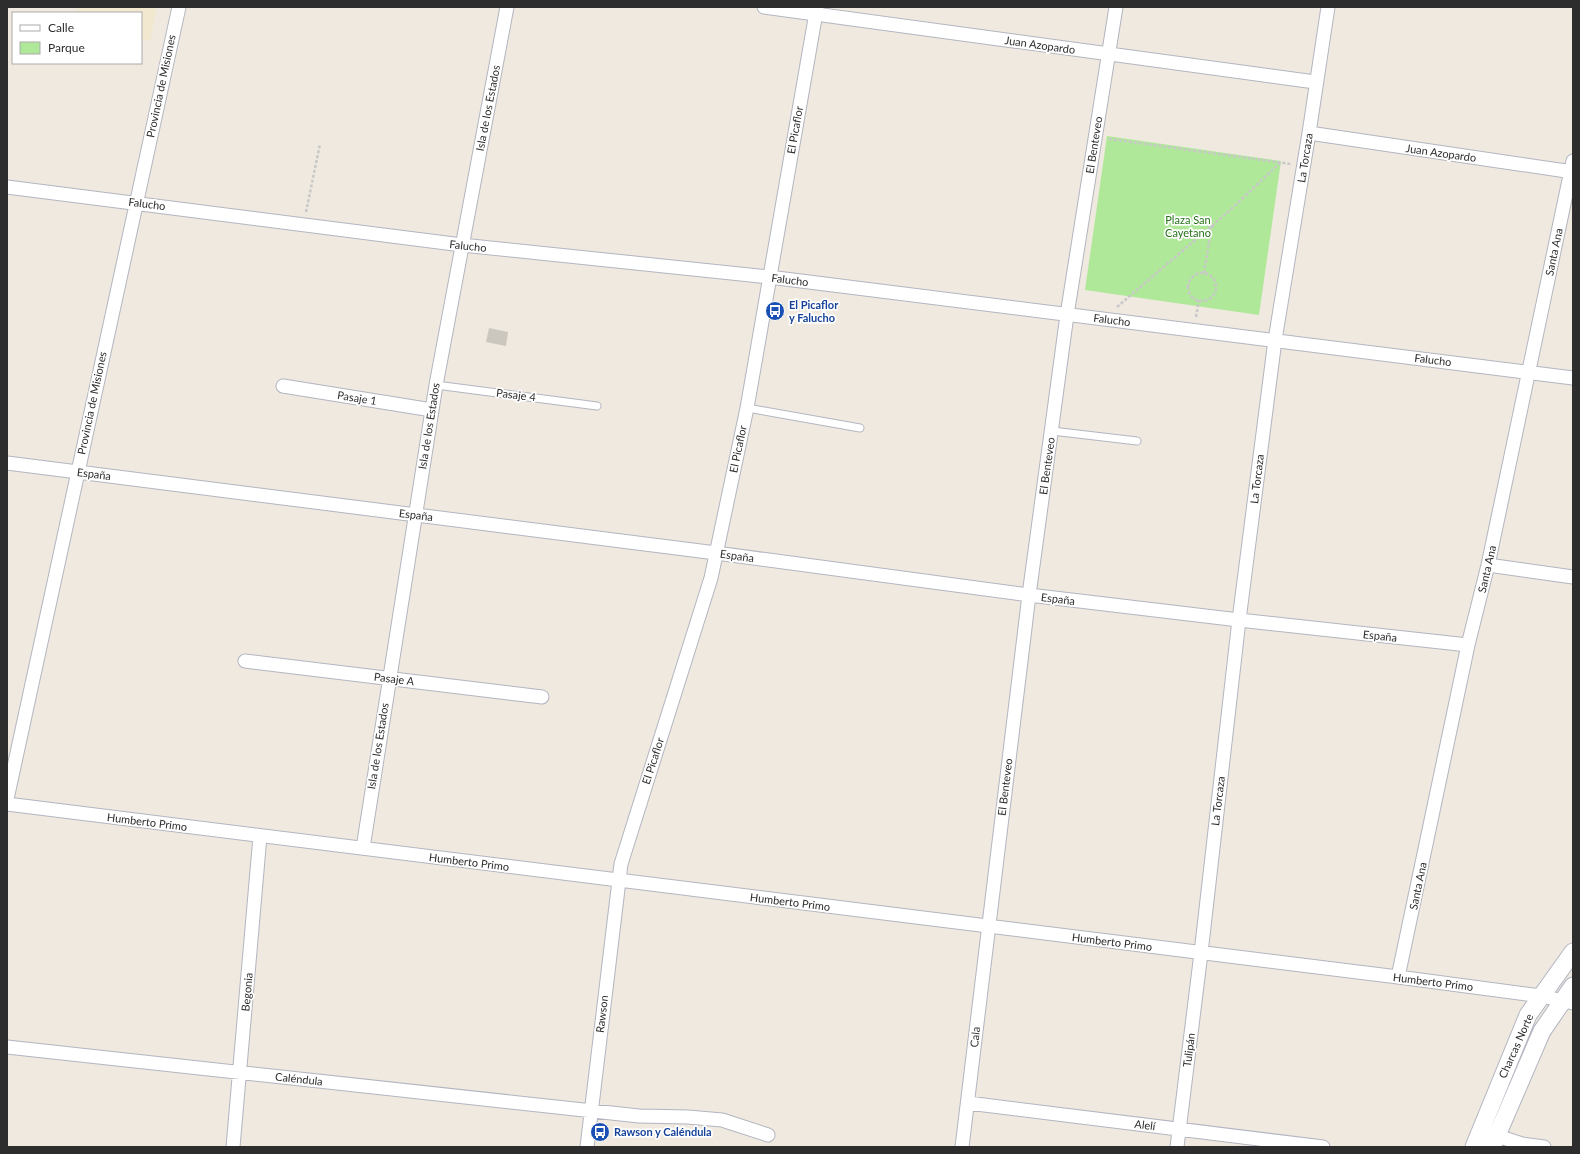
<svg xmlns="http://www.w3.org/2000/svg" width="1580" height="1154" viewBox="0 0 1580 1154" font-family="Lato,sans-serif">
<style>
.education{fill:#f1e8cf}
.park{fill:#b0e89a}
.building{fill:#cbc7be}
.lines{fill:none;stroke-linecap:round;stroke-linejoin:round}
.service-casing{stroke:#b3b5c1;stroke-width:9}
.minor-casing{stroke:#b3b5c1;stroke-width:15}
.tertiary-casing{stroke:#b3b5c1;stroke-width:19}
.path{stroke:#c8c8c8;stroke-width:2.5;stroke-dasharray:3 2;stroke-linecap:butt}
.service{stroke:#fff;stroke-width:7}
.minor{stroke:#fff;stroke-width:13}
.tertiary{stroke:#fff;stroke-width:17}
.labels{text-anchor:middle;stroke-width:3.5;stroke-linejoin:round;paint-order:stroke}
.street-label{font-size:11px;fill:#2d2d2d;stroke:#fff}
.park-label{font-size:11px;fill:#257117;stroke:#fff}
.transit-label{font-size:11px;font-weight:bold;fill:#164399;stroke:#fff;text-anchor:start}
</style>
<rect width="100%" height="100%" fill="#efe9df"/>
<path class="education" d="M78,7H157L150,41L141,39V13H76Z"/>
<path class="park" d="M1107,136L1281,161L1259,315L1085,290Z"/>
<path class="building" d="M489,328L508,332L506,346L486,342Z"/>
<g class="lines">
<g class="service-casing">
<path id="service" d="M436,385L597,406
M747,408L860,428
M1052,431L1137,441"/>
</g>
<g class="minor-casing">
<path id="minor" d="M764,7L1315,82
M1309,133L1573,172
M7,187L462,245L769,277L1573,378
M283,386L432,410
M7,463L716,553L1029,595L1239,620L1468,645
M1488,565L1573,577
M245,661L542,697
M7,799L179,7
M7,804L1398,977L1541,996L1573,1003
M363,848L436,385L507,7
M1398,977L1468,645L1488,565L1573,161
M7,1047L639,1116L688,1117L722,1120L768,1135
M968,1103L1323,1147
M1488,1133L1522,1144L1544,1147
M233,1147L260,836
M587,1147L621,864L711,578L747,408L817,7
M962,1147L1029,595L1067,315L1116,7
M1177,1147L1201,953L1239,620L1275,340L1309,133L1328,7"/>
</g>
<g class="tertiary-casing">
<path id="tertiary" d="M1474,1147L1528,1015L1573,952
M1492,1147L1542,1031L1573,986"/>
</g>
<path class="path" d="M1109,139L1291,164
M306,212L320,144
M1204,273L1212,225
M1188 287a14 14 0 1 1 28 0a14 14 0 1 1-28 0Z
M1117,307L1229,211L1280,163
M1196,317L1199,300"/>
<use href="#service" class="service"/>
<use href="#minor" class="minor"/>
<use href="#tertiary" class="tertiary"/>
</g>
<defs>
<g id="bus-disc" transform="scale(1)"><circle r="9.5" fill="#1a4fb4" stroke="#fff"/><path d="M-5-6H5V4H4V6H2V4H-2V6H-4V4H-5ZM-3.5-4V0h7V-4ZM-3.5 1.2v1.5H-2V1.2ZM2 1.2v1.5H3.5V1.2Z" fill="#fff"/></g>
</defs>
<g fill-rule="evenodd">
<use href="#bus-disc" x="775" y="311"/>
<use href="#bus-disc" x="600" y="1132"/>
</g>
<g class="labels">
<g class="street-label">
<text transform="translate(1040 45) rotate(8)" y="4">Juan Azopardo</text>
<text transform="translate(161 86) rotate(-78)" y="4">Provincia de Misiones</text>
<text transform="translate(488 108) rotate(-79)" y="4">Isla de los Estados</text>
<text transform="translate(795 130) rotate(-80)" y="4">El Picaflor</text>
<text transform="translate(1094 145) rotate(-81)" y="4">El Benteveo</text>
<text transform="translate(1441 153) rotate(8)" y="4">Juan Azopardo</text>
<text transform="translate(1305 158) rotate(-81)" y="4">La Torcaza</text>
<text transform="translate(147 204) rotate(7)" y="4">Falucho</text>
<text transform="translate(468 246) rotate(6)" y="4">Falucho</text>
<text transform="translate(1554 252) rotate(-78)" y="4">Santa Ana</text>
<text transform="translate(790 280) rotate(7)" y="4">Falucho</text>
<text transform="translate(1112 320) rotate(7)" y="4">Falucho</text>
<text transform="translate(1433 360) rotate(7)" y="4">Falucho</text>
<text transform="translate(516 395) rotate(7)" y="4">Pasaje 4</text>
<text transform="translate(357 398) rotate(9)" y="4">Pasaje 1</text>
<text transform="translate(92 403) rotate(-78)" y="4">Provincia de Misiones</text>
<text transform="translate(429 426) rotate(-81)" y="4">Isla de los Estados</text>
<text transform="translate(738 449) rotate(-78)" y="4">El Picaflor</text>
<text transform="translate(1047 466) rotate(-82)" y="4">El Benteveo</text>
<text transform="translate(94 474) rotate(7)" y="4">España</text>
<text transform="translate(1257 479) rotate(-83)" y="4">La Torcaza</text>
<text transform="translate(416 515) rotate(7)" y="4">España</text>
<text transform="translate(737 556) rotate(8)" y="4">España</text>
<text transform="translate(1487 569) rotate(-77)" y="4">Santa Ana</text>
<text transform="translate(1058 599) rotate(7)" y="4">España</text>
<text transform="translate(1380 636) rotate(6)" y="4">España</text>
<text transform="translate(394 679) rotate(7)" y="4">Pasaje A</text>
<text transform="translate(378 746) rotate(-81)" y="4">Isla de los Estados</text>
<text transform="translate(653 761) rotate(-72)" y="4">El Picaflor</text>
<text transform="translate(1005 787) rotate(-83)" y="4">El Benteveo</text>
<text transform="translate(1218 801) rotate(-83)" y="4">La Torcaza</text>
<text transform="translate(147 822) rotate(7)" y="4">Humberto Primo</text>
<text transform="translate(469 862) rotate(7)" y="4">Humberto Primo</text>
<text transform="translate(1418 886) rotate(-78)" y="4">Santa Ana</text>
<text transform="translate(790 902) rotate(7)" y="4">Humberto Primo</text>
<text transform="translate(1112 942) rotate(7)" y="4">Humberto Primo</text>
<text transform="translate(1433 982) rotate(7)" y="4">Humberto Primo</text>
<text transform="translate(247 992) rotate(-85)" y="4">Begonia</text>
<text transform="translate(602 1014) rotate(-83)" y="4">Rawson</text>
<text transform="translate(975 1037) rotate(-84)" y="4">Cala</text>
<text transform="translate(1516 1046) rotate(-66)" y="4">Charcas Norte</text>
<text transform="translate(1189 1050) rotate(-83)" y="4">Tulipán</text>
<text transform="translate(299 1079) rotate(6)" y="4">Caléndula</text>
<text transform="translate(1145 1125) rotate(7)" y="4">Alelí</text>
</g>
<g class="park-label">
<text x="1188" y="224">Plaza San<tspan x="1188" dy="13">Cayetano</tspan></text>
</g>
<g class="transit-label">
<text x="789" y="309">El Picaflor<tspan x="789" dy="13">y Falucho</tspan></text>
<text x="614" y="1136">Rawson y Caléndula</text>
</g>
</g>
<rect width="1580" height="1154" fill="none" stroke="#2d2d2d" stroke-width="16"/>
<rect x="12" y="12" width="130" height="52" fill="#ffffff" stroke="#ababab"/>
<rect x="20" y="25" width="20" height="6" fill="#ffffff" stroke="#ababab"/>
<text x="48" y="32" font-size="12" fill="#2d2d2d">Calle</text>
<rect x="20" y="42" width="20" height="12" fill="#b0e89a" stroke="#ababab"/>
<text x="48" y="52" font-size="12" fill="#2d2d2d">Parque</text>
</svg>
